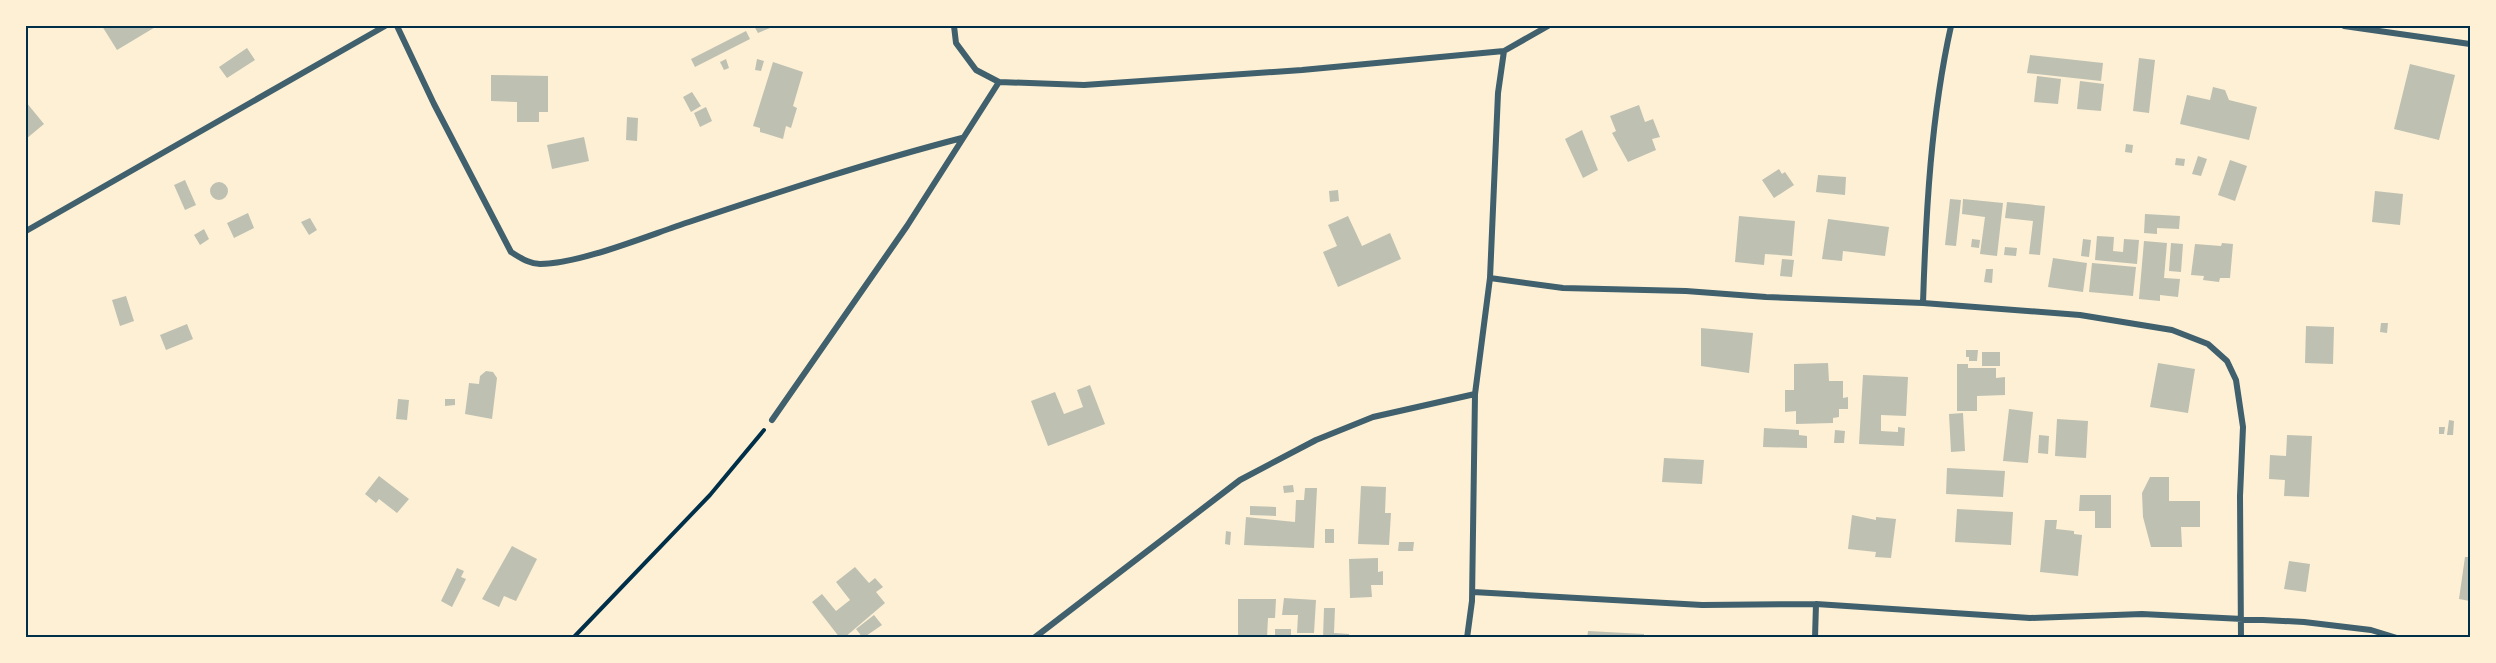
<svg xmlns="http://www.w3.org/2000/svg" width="2496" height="663" viewBox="0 0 2496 663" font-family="'Work Sans',sans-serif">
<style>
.building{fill:#bec0b2}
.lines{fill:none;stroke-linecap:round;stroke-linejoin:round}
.path{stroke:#003049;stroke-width:4}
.minor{stroke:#3f606c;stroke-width:6}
.neatline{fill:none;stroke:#003049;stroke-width:2}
</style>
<rect width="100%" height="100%" fill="#fdf0d5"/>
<path class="building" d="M102,26H157L117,50Z
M754,26H768L770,28L758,33Z
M746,31L750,39L695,67L691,59Z
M247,48L255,60L227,78L219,67Z
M2030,55L2103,63L2101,81L2027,73Z
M2139,58L2155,60L2149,113L2133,111Z
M726,59L729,68L724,70L720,62Z
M757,59L764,61L761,71L755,70Z
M773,62L803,72L793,106L797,108L791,128L786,126L783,139L760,132V128L753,126Z
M2410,64L2455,75L2439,140L2394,129Z
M491,75L548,76V112H539V122H517V102L491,101Z
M2037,76L2061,79L2058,104L2034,102Z
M2080,81L2104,84L2101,111L2077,109Z
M2213,87L2225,90L2229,100L2257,107L2249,140L2180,124L2187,95L2210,100Z
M692,92L701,106L691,112L683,97Z
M26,102L44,124L26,139Z
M1639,105L1645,122L1653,119L1660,137L1652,139L1656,150L1628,162L1612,133L1616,131L1610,116Z
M706,107L712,121L700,127L694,113Z
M627,117L638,118L637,141L626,140Z
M1582,130L1598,170L1583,178L1565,139Z
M584,137L589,161L552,169L547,145Z
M2126,144L2133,145L2132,153L2125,152Z
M2198,156L2207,159L2201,176L2192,174Z
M2176,158L2185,159L2184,166L2175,165Z
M2230,160L2247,166L2235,201L2218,195Z
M1779,169L1782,174L1785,172L1794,185L1774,198L1762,180Z
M1818,175L1846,177L1845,195L1816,192Z
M185,180L196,205L185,210L174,185Z
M210 191a9 9 0 1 1 18 0a9 9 0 1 1-18 0Z
M1338,190L1339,201L1330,202L1329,191Z
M2375,191L2403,194L2400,225L2372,222Z
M1950,199L1961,200L1956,246L1945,245Z
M1963,199L2003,203L1997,256L1980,254L1985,217L1962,214Z
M2007,202L2045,206L2040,255L2029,254L2033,221L2005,218Z
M248,213L254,228L234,238L227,223Z
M2145,214L2180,216L2179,229L2157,228V234L2144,233Z
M1348,216L1362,246L1390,233L1401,259L1338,287L1323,252L1337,246L1328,225Z
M1739,216L1795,221L1792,256L1765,254L1764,265L1735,262Z
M310,218L317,230L309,235L301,222Z
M1828,219L1889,227L1885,256L1843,251L1842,261L1822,259Z
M204,229L209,239L200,245L194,235Z
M2097,236L2114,237L2113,251L2123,252L2124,239L2139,240L2137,264L2095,260Z
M1972,239L1980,240L1979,248L1971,247Z
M2083,239L2091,240L2089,257L2081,256Z
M2144,241L2167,243L2164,278L2180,279L2178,297L2160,295V301L2139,299Z
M2171,243L2183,244L2181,272L2169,271Z
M2222,243L2233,244L2230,278H2220L2219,282L2203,280L2204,276L2191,275L2195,244L2221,246Z
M2005,247L2017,248L2016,256L2004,255Z
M2053,258L2087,263L2083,292L2048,287Z
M1782,259L1794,260L1792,277L1780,276Z
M2092,263L2136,267L2133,296L2089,292Z
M1986,269H1993L1992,283L1984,282Z
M126,296L134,321L120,326L112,300Z
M2381,323H2388L2387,333L2380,332Z
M187,324L193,339L166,350L160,335Z
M2306,326L2334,327L2333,364L2305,363Z
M1701,328L1753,333L1749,373L1701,366Z
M1966,350H1978L1977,361H1969V357H1966Z
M1982,352H2000V366H1982Z
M1828,363L1829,381H1843V398L1848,397V409H1839V417L1833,418V423L1796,424V411L1785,412V390H1794V364Z
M2158,363L2195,369L2188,413L2150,407Z
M1957,364H1968V368H1996V378L2005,377V395L1977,396V411H1957Z
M486,371L493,372L497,378L492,419L465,414L469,383L479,384L480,376Z
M1863,375L1908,377L1906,416L1881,415V431L1898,432V427L1905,428L1904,446L1859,444Z
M1090,385L1105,424L1048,446L1031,401L1055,392L1064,414L1083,407L1077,390Z
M398,399L409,400L407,420L396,419Z
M445,399H455V405L445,406Z
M2009,409L2033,412L2028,463L2003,461Z
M1963,413L1965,451L1951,452L1949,414Z
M2057,419L2088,421L2086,458L2055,456Z
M2449,420L2454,421L2453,435H2447Z
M2439,427H2445L2444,434H2439Z
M1764,428L1799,430V435L1807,436V448L1763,447Z
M1835,430L1845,431L1844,443H1834Z
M2039,435L2049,436L2048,454L2038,453Z
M2287,435L2312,436L2309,497L2284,496L2285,480L2269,479L2270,455L2286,456Z
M1664,458L1704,460L1702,484L1662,482Z
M1947,468L2005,471L2003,497L1946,494Z
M379,476L409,499L397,513L379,499L376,503L365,494Z
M2150,477H2169V501H2200V527H2181L2182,547H2151L2143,517L2142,493Z
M1293,485L1294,492L1284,493L1283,486Z
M1361,486L1386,487L1385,513H1391L1389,545L1358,544Z
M1305,488H1317L1314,548L1244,545L1246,517L1295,522L1296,500H1304Z
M2080,495H2111V528H2095V511H2079Z
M1250,506L1276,507V516L1250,515Z
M1957,509L2013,512L2011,545L1955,542Z
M1852,515L1876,520V517L1896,519L1891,558L1875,557L1876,552L1848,549Z
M2045,520H2057L2056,529L2074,531V534L2082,535L2078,576L2040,572Z
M1325,529H1334V543H1325Z
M1226,531L1231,532L1230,545L1225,544Z
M1399,542H1414L1413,551H1398Z
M512,546L537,559L516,601L504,596L499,607L482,599Z
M2465,557H2470V601L2459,599Z
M1378,558V572L1383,571V585H1371L1372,597L1350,598L1349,559Z
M2289,561L2310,564L2306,592L2284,589Z
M855,567L869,583L875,578L883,587L876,592L885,603L844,638H840L812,602L822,594L836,611L850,600L836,582Z
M457,568L464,571L461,577L466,579L452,607L441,601Z
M1284,598L1316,600L1314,633H1297L1298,615H1282Z
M1238,599H1276L1275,618H1268L1267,637H1238Z
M1324,608H1335L1334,633L1349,634V638H1323Z
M874,615L882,625L863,638L856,629Z
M1275,629H1291V637L1275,636Z
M1588,631L1644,634V638H1587Z"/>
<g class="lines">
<path class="path" d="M573,638L710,495L764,430"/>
<path class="minor" d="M397,26L434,104L511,252C521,258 529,264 540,264C580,264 649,235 689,222C779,192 869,162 962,138
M954,26L956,43L976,70L999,82L1084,85L1302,70L1504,51L1548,26
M2344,26L2470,44
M26,231L385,26
M1490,278L1563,288L1686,291L1766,297L1923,303L2080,315L2172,330L2208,344L2227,361L2236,380L2243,427L2240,496L2241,638
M1923,303C1926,210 1931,116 1951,26
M772,420L907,226L999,82
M1473,592L1702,605L1816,604L2030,618L2142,614L2304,622L2371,630L2397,638
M1034,638L1240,480L1316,440L1373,417L1475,394
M1467,638L1472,601L1475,394L1490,278L1498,93L1504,51
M1815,638L1816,604"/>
</g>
<rect width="2496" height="663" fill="none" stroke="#fdf0d5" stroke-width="54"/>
<rect x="27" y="27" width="2442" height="609" class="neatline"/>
</svg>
